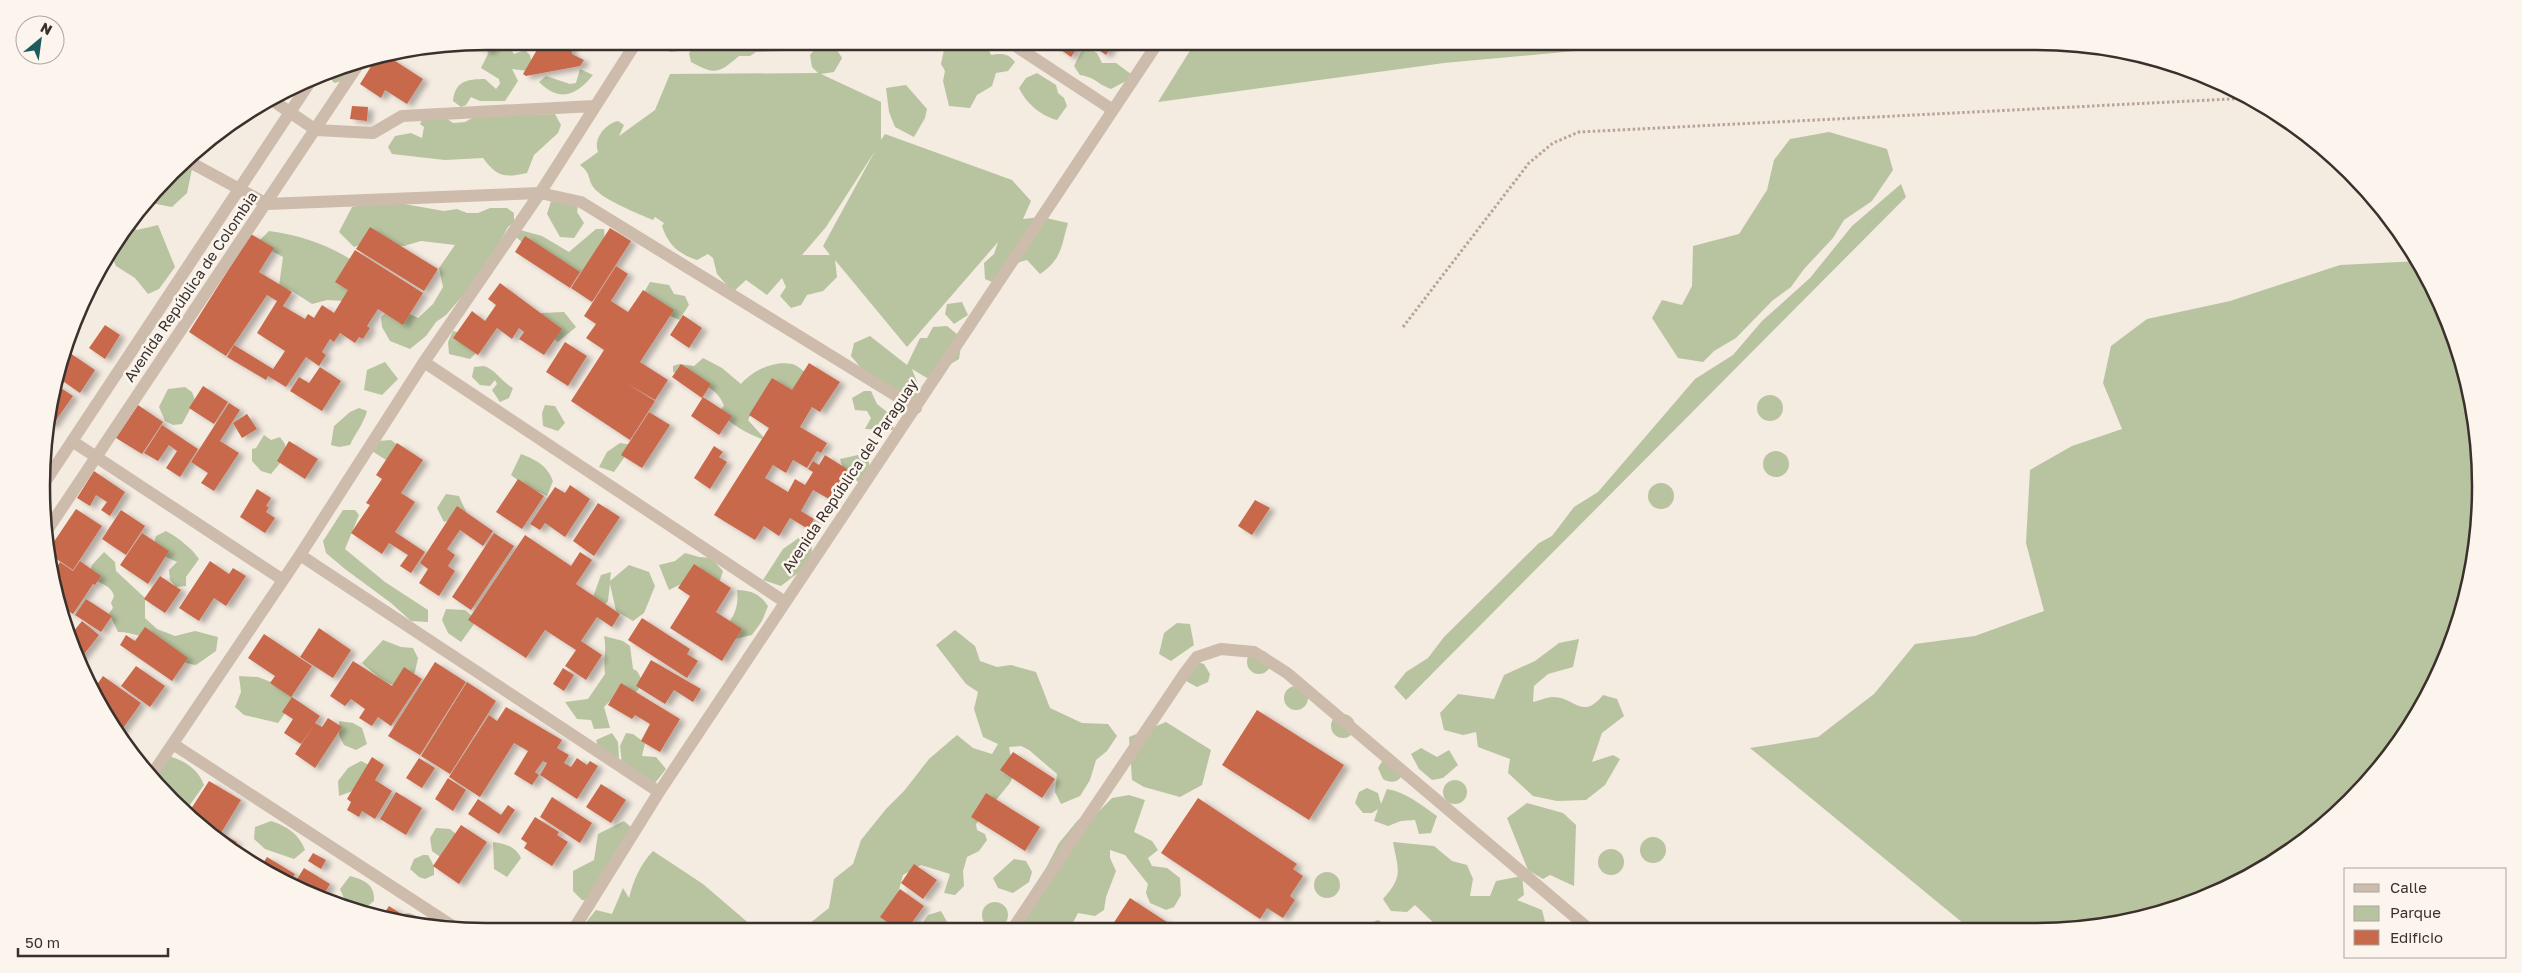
<svg xmlns="http://www.w3.org/2000/svg" width="2522" height="973" viewBox="0 0 2522 973" font-family="'Golos Text',sans-serif">
<style>
.green{fill:#b8c4a0;fill-rule:evenodd}
.building{fill:#c8694b;filter:url(#shadow)}
.lines{fill:none;stroke-linecap:round;stroke-linejoin:round}
.path{stroke:#b9a596;stroke-width:3;stroke-dasharray:2.5 2.5;stroke-linecap:butt}
.minor{stroke:#cdbbac;stroke-width:12}
.labels{text-anchor:middle;stroke-width:5;stroke-linejoin:round;paint-order:stroke}
.street-label{font-size:15px;fill:#3b302b;stroke:#fbf5ee}
.rim{fill:none;stroke:#3b302b;stroke-width:2.5}
</style>
<defs>
<filter id="shadow"><feDropShadow dx="5.5" dy="3" stdDeviation="2.5" flood-color="#0004"/></filter>
</defs>
<rect width="100%" height="100%" fill="#f4ebe1"/>
<path class="green" d="M664,41H685L679,51L670,52L665,47Z
M700,41H787L790,43L785,51L756,52L750,56H739C718,74 715,75 691,62L689,53Z
M931,41H981L987,45L991,55C1002,53 1008,53 1015,62L1008,71L996,73L992,86L977,95L970,108L949,106L943,81L945,71L941,64L945,45Z
M1196,41H1685L1444,63L1158,102Z
M499,43L509,47L514,54L525,50L530,55L532,64L528,71L512,69L518,81L505,101H480L471,97L466,105L461,107L453,101C455,81 467,79 485,79L496,89L500,84L499,79L481,68L493,44Z
M829,45L837,50L842,58L834,72L821,74L881,102V140L885,134L1012,180L1031,201L1023,219L1042,217L1068,223C1061,247 1062,259 1040,274L1027,260C1014,262 1005,274 997,284L985,279L984,263L994,254L998,242L907,347L835,260L837,277L823,291L807,295L801,305L791,308L780,296L786,287L782,278L767,295L746,280L733,292L717,274L713,258L708,254L697,260C679,254 668,245 662,226L664,223L655,217L653,220C639,214 603,200 594,188C587,179 592,174 580,165L598,152C593,139 605,124 618,121L624,125L619,136L655,110L670,74L818,73L812,67L810,55L816,48ZM875,151L823,246L830,255H802L826,227Z
M1088,48L1097,53L1102,63H1116L1131,74L1126,81L1111,89C1097,84 1097,78 1080,75L1074,66L1081,52Z
M355,63L342,81L334,83L327,73L343,65Z
M580,69L593,75C577,95 560,103 539,82L546,76L570,84L576,83Z
M1037,73L1056,85L1058,93L1064,98L1067,106L1057,120C1041,116 1026,103 1019,88L1026,78Z
M906,85L927,109L925,118L914,137L895,127L889,112L886,88Z
M439,113L453,123L465,122L476,116L555,114L561,125L558,133L534,155L527,173C505,178 497,177 483,158L445,160L392,154L388,147L395,136L411,133L422,138L424,127L420,124L425,114Z
M1829,132L1887,149L1893,170L1872,201L1844,220L1833,238L1804,269L1791,287L1772,301L1736,338L1714,351L1703,362L1678,358L1652,318L1662,300L1682,305L1692,286L1693,246L1739,234L1767,190L1774,160L1790,139Z
M196,150L200,155L192,169L187,193L172,207L151,203Z
M1901,184L1906,197L1406,700L1394,687L1406,672L1428,658L1444,637L1539,543L1552,536L1574,507L1598,492L1695,379L1733,355L1762,321L1810,278L1852,226Z
M551,201L578,206L577,212L584,223L574,238L560,237L547,214Z
M373,203L404,204L444,211L457,209L467,213H478L490,208H507L514,213V222L508,227L496,249L465,293L446,315L436,322L426,336L410,349L390,341L382,327L381,317L393,306L418,318L433,304L443,287L439,268L455,245L421,241L404,246H390L371,241L354,247L339,232L352,207Z
M158,225L175,267L159,289L148,294L135,278L116,266L110,253L132,227L137,230Z
M596,229H604C607,250 591,263 577,276L537,255L516,237L520,230L542,236L569,252Z
M269,231C299,235 327,244 353,261L359,287L345,301L327,300L312,304L292,291L279,286L283,257L257,243Z
M2419,261L2457,344L2477,429L2480,516L2465,602L2406,734L2329,821L2232,886L2094,928H1969L1750,748L1818,737L1874,694L1915,644L1975,636L2044,611L2026,543L2030,470L2072,446L2122,429L2103,383L2111,346L2147,319L2230,301L2340,265Z
M650,282L669,285L674,294L685,296L689,305L679,320L660,311L642,296Z
M962,302L968,315L954,324L945,314L947,304Z
M564,312L576,327L558,342L535,324L541,313Z
M947,326L962,338L959,359L927,378L912,369L919,387L916,397L911,400L861,368L851,356L854,343L870,336L907,365L920,338H927L933,327Z
M453,331L468,335L477,352L470,359L449,354L448,342Z
M703,358L722,368L741,384C752,371 774,360 792,364C797,365 802,370 806,373L796,393L753,410L748,420L767,441C748,434 732,426 719,411L724,406C718,386 691,378 673,372V366L679,364L694,366Z
M385,362L398,379L382,395L364,390L367,370Z
M484,366C495,369 502,382 513,388L509,398L500,402L492,390L497,384L495,380L490,386L480,385L472,377L474,367Z
M185,387L192,392L195,400L182,424L173,425L165,421L159,407L168,389Z
M864,391H871L877,404L891,415L894,430L865,429L871,418L867,411L855,410L852,398Z
M1757 408a13 13 0 1 1 26 0a13 13 0 1 1-26 0Z
M545,405L555,406L565,423L558,431L543,426L542,413Z
M359,408L367,411C364,423 355,434 350,445L339,447L331,445L334,426L350,412Z
M264,435L271,440L280,437L285,444L286,456L271,474L261,471L252,461V449L256,448Z
M391,440L399,446L386,460L372,451L378,441Z
M620,443L633,445L614,472L599,467L607,452Z
M1763 464a13 13 0 1 1 26 0a13 13 0 1 1-26 0Z
M521,454C536,460 547,465 553,481L547,496L525,486L511,475Z
M858,455L867,457C872,467 869,476 864,485C851,478 843,473 840,459Z
M1648 496a13 13 0 1 1 26 0a13 13 0 1 1-26 0Z
M446,494L459,496L467,514L444,522L437,508Z
M343,510H355L359,515L345,549L385,582L428,610V622L411,621L391,603L345,569L326,553L323,541Z
M166,531C177,537 192,548 199,559L186,577V586L176,587L170,580L169,570L177,562L160,554L153,548L156,536Z
M800,537L812,546L811,563L781,586L763,580L783,549Z
M104,552L115,562L116,571L145,598V618L157,629L175,636L195,631L218,637L216,651L196,665C175,662 181,656 166,648C152,640 134,632 118,632L109,613L113,608L111,603L114,596C111,584 98,584 89,575L92,565Z
M685,553L699,557L711,558L723,571L719,583H683L669,590L659,565L675,561Z
M629,565L649,572L655,586L644,613L633,621L616,611L610,584L608,601L602,608L593,597L601,575L611,572L610,581Z
M737,590C752,591 759,593 768,606L762,621L752,635L731,640L727,626C735,614 739,605 737,590Z
M446,609L465,610L477,620L461,642L448,633L442,620Z
M1177,623L1190,624L1194,645L1171,661L1159,654L1164,633Z
M955,630L975,646L980,661L997,667L1011,665L1036,672L1050,708L1082,723L1108,724L1117,736L1107,751L1096,760L1090,780L1080,796L1061,804L1055,792L1057,774L1029,750L1021,746L1009,747L1014,773L1010,783L976,824L977,830L985,834L987,840L979,851L967,857L963,871L964,886L955,895L944,893L950,874L921,865L903,875L897,897L894,918L887,924L888,931H800L829,908L834,879L853,864L861,840L886,809L904,791L929,759L957,735L973,748L992,754L998,744L983,737L974,709L978,692L966,684L936,645Z
M604,636L623,641L630,646L633,669L637,671L642,680L639,689L620,706L610,701L604,707L610,728L594,729L591,720L577,719L565,702L588,699L605,674C603,660 607,650 604,636Z
M1579,639L1573,667L1548,674L1534,686L1533,702C1539,701 1546,697 1553,697C1575,697 1582,721 1603,695L1617,699L1624,716L1602,733L1592,762L1613,755L1620,759L1605,785L1586,800L1557,801L1533,796L1508,773L1510,759L1478,747L1476,732L1463,735L1444,730L1440,713L1458,694L1494,699L1504,675L1535,661L1559,643Z
M383,640L401,647L413,648L418,658L415,672L403,686C388,688 373,672 362,663Z
M1247 662a12 12 0 1 1 24 0a12 12 0 1 1-24 0Z
M1197,662L1204,664L1210,674L1208,682L1197,687L1186,681Z
M239,676L258,677L276,684L288,685L293,695L289,708L278,723L244,715L235,707L241,692Z
M1284 698a12 12 0 1 1 24 0a12 12 0 1 1-24 0Z
M1331 726a12 12 0 1 1 24 0a12 12 0 1 1-24 0Z
M339,721L353,723L362,728L367,744L356,750L344,745L339,735Z
M1166,722L1211,750L1202,785L1180,797L1144,787L1132,780L1129,737Z
M612,733L618,742L619,758L608,756L599,751L596,740Z
M626,733L633,734L645,743L642,756L656,757L666,769L655,783L622,765L620,746Z
M1421,748L1437,757L1449,750L1458,765L1443,778L1432,780L1419,769L1411,754Z
M169,756C185,761 198,769 204,785L187,809L152,772Z
M1383,760L1401,777C1396,783 1390,783 1383,779L1378,768Z
M361,761L369,765L361,788L339,796L338,781L348,768Z
M1443 792a12 12 0 1 1 24 0a12 12 0 1 1-24 0Z
M1367,788L1378,793L1381,804L1387,789C1406,792 1421,805 1437,816L1431,833L1419,834L1415,820L1401,821L1388,826L1374,821L1378,809L1372,813H1363L1355,803L1359,792Z
M1129,795L1145,800L1134,832L1152,841L1158,850L1148,858L1152,866L1167,868L1180,878L1181,895L1174,907L1166,910L1150,903L1146,893L1148,884L1125,855L1110,850V858L1116,871L1106,897L1104,910L1095,916L1078,913L1069,930L1005,931L1046,868L1059,843L1078,820L1098,812L1112,798Z
M1527,803L1563,813L1576,825L1574,886L1550,875L1543,879L1528,870L1507,818Z
M271,821C287,826 299,834 305,850L294,859L265,849L254,839L255,827Z
M624,821L632,828L592,901L582,900L573,891V871L594,860L598,834Z
M436,828L450,829L455,833L456,846L443,859L432,851L430,838Z
M1640 850a13 13 0 1 1 26 0a13 13 0 1 1-26 0Z
M493,842C506,844 515,846 521,858L507,877L494,869Z
M1393,842L1434,846L1452,861L1467,865L1473,879L1470,896H1490L1496,881L1522,876L1524,895L1517,900L1542,910L1547,929H1440L1415,905L1407,912L1391,911L1383,899C1404,876 1398,870 1393,842Z
M1598 862a13 13 0 1 1 26 0a13 13 0 1 1-26 0Z
M653,851L703,884L752,926L772,927L775,931L578,932L596,910L612,914L623,888L629,898C634,879 640,865 653,851Z
M423,855H428L434,866V875L425,879L419,877L410,869L414,859Z
M1014,859L1026,861L1032,872L1029,882L1013,893L998,888L993,878Z
M1314 885a13 13 0 1 1 26 0a13 13 0 1 1-26 0Z
M350,876C364,880 375,884 374,901L364,909L345,901L340,889Z
M982 915a13 13 0 1 1 26 0a13 13 0 1 1-26 0Z
M941,911L952,931H917L928,915Z
M409,913L436,924V925L396,920L397,915Z
M1378,920L1394,930H1357V929Z"/>
<path class="building" d="M486,41H497L489,52L471,44Z
M531,41H570L572,54L584,60L580,66L526,76L523,74L538,48Z
M1057,41H1082L1071,57L1054,45Z
M1086,41H1115L1106,55Z
M389,57L423,79L407,104L385,90L381,98L360,84L375,60Z
M352,106L368,107L367,121L350,119Z
M370,227L438,269L424,291L356,249Z
M610,228L631,241L592,302L571,288Z
M251,234L274,248L259,272L292,292L283,306L305,319L308,314L314,318L322,305L334,313L348,290L335,282L355,250L423,293L403,325L378,309L367,326L370,328L363,339L359,337L355,343L340,333L334,342L330,339L322,352L326,355L319,366L306,357L286,387L268,376L266,380L227,357L234,345L273,369L285,351L257,333L277,301L267,295L226,356L189,332Z
M525,236L580,272L570,288L515,252Z
M616,266L628,274L611,301L628,312L643,290L674,310L640,362L668,380L655,400L626,383L655,401L630,440L571,401L604,350L586,338L596,324L584,316Z
M500,283L562,329L544,355L519,339L524,332L519,328L512,339L497,328L478,355L453,338L472,311L485,321L496,305L488,299Z
M683,315L702,328L689,348L670,335Z
M105,325L120,335L105,359L89,348Z
M565,342L587,356L568,386L546,372Z
M70,353L95,370L80,393L57,377L59,369Z
M809,363L840,382L820,412L812,407L800,427L827,443L821,453L817,451L807,468L793,460L786,473L773,465L765,478L788,492L795,479L805,485L813,472L808,469L813,461L819,465L825,455L847,469L829,499L813,490L801,511L814,519L808,529L790,518L779,536L764,526L755,540L714,515L769,428L749,415L772,378L792,390Z
M681,364L711,384L702,398L672,377Z
M320,367L341,381L322,411L290,391L299,377L309,383Z
M55,384L73,396L52,426L46,422Z
M203,386L228,402L214,424L189,408Z
M703,397L732,416L719,435L691,416Z
M229,403L240,410L220,441L239,453L214,491L201,483L208,473L191,462Z
M138,405L163,422L142,454L116,438Z
M649,412L670,425L642,468L621,455Z
M247,414L257,429L242,438L233,423Z
M162,425L198,449L180,477L166,468L177,451L169,445L158,461L144,453Z
M289,441L318,459L305,479L277,461Z
M397,443L423,460L401,493L415,502L395,532L425,552L411,573L400,566L408,555L389,543L382,554L351,533L370,505L366,503L382,479L376,475Z
M714,446L723,452L719,457L727,462L710,489L694,478Z
M94,471L125,492L110,516L101,510L107,502L96,495L90,506L77,498Z
M518,479L544,496L522,529L496,512Z
M570,485L590,499L565,537L545,523L540,530L530,524L555,487L565,493Z
M257,489L271,498L266,506L269,507L266,512L275,518L265,533L240,517Z
M1255,500L1270,508L1252,535L1238,526Z
M598,503L620,517L594,556L573,541Z
M457,506L493,531L483,546L460,530L447,549L455,555L448,566L455,571L439,596L419,583L428,569L420,563Z
M76,509L102,526L73,570L49,554V549Z
M121,510L145,526L126,555L102,539Z
M142,533L169,551L148,584L120,565Z
M494,533L514,546L471,610L452,597Z
M525,535L571,566L580,552L592,560L576,584L620,614L612,627L597,617L581,641L602,655L586,680L565,666L576,650L545,630L526,658L468,620Z
M80,561L101,576L95,585L93,584L73,614L59,605L50,566L55,570L60,562L73,571Z
M210,561L229,574L233,568L246,576L226,606L214,598L199,621L179,608Z
M694,564L731,588L716,612L742,629L722,661L670,628L690,596L678,588Z
M160,576L181,590L165,613L144,599Z
M86,599L112,616L101,632L75,615Z
M642,618L690,649L687,654L698,661L687,678L628,640Z
M82,621L99,635L78,662L69,637Z
M145,627L188,658L172,681L120,645L126,635L135,641Z
M319,628L351,650L333,678L300,657Z
M264,634L312,666L291,697L270,683L275,676L248,658Z
M651,660L701,689L693,702L674,690L665,704L636,686Z
M353,661L392,686L404,667L422,679L391,726L378,717L372,726L359,718L365,709L351,699L345,706L330,696Z
M435,662L466,682L420,755L388,736Z
M136,666L165,686L150,707L121,686Z
M563,668L574,675L564,691L553,684Z
M103,676L141,703L119,734L114,730L93,690Z
M467,682L496,701L450,774L421,756Z
M621,683L680,719L660,752L641,741L650,724L635,715L632,719L608,705Z
M292,697L320,716L315,723L322,727L328,718L342,727L315,768L295,754L314,725L301,744L284,733L293,719L282,712Z
M506,707L562,740L557,748L569,755L564,763L571,767L577,758L587,765L590,761L598,766L577,799L540,775L547,763L543,761L535,772L539,775L532,785L514,774L528,751L514,743L480,797L449,777L489,715L497,721Z
M1257,710L1344,765L1309,820L1222,765Z
M1013,752L1055,779L1042,798L1000,770Z
M372,757L384,765L375,780L392,791L375,819L362,811L359,817L347,810L351,802L347,799Z
M419,758L435,768L422,788L406,778Z
M448,778L466,790L453,811L435,799Z
M209,781L241,800L221,833L237,842L232,850L216,840L201,824L203,821L189,812Z
M601,784L626,800L611,823L586,807Z
M396,792L422,808L406,835L380,819Z
M986,793L1040,827L1025,851L971,817Z
M552,797L592,823L580,843L540,817Z
M1198,798L1297,864L1293,869L1303,876L1290,896L1295,900L1283,918L1267,908L1260,919L1161,853Z
M478,799L501,815L508,805L515,810L499,834L468,814Z
M535,817L559,832L557,835L568,842L552,866L524,848L527,843L521,839Z
M461,825L487,842L459,884L433,866Z
M313,853L326,860L321,869L308,861Z
M267,857L295,874L288,885L260,868Z
M914,864L937,880L923,899L901,883Z
M304,868L330,884L322,898L292,887Z
M900,889L924,906L906,931H900L880,917Z
M1130,898L1179,930H1109Z
M389,906L403,915L400,920L381,918Z"/>
<g class="lines">
<path class="path" d="M1403,327L1529,163L1553,143L1579,132L2250,98"/>
<path class="minor" d="M1008,41L1113,110
M269,98L316,130L373,133L402,116L594,106
M186,160L267,204L540,193L581,202L916,408
M424,362L785,602
M72,441L283,580
M47,479L312,79
M48,529L360,62
M300,555L659,792
M173,744L454,927
M153,773L300,555L424,362L540,193L637,41
M1012,930L1184,674L1197,657L1221,649L1254,652L1287,673L1589,929
M572,932L659,792L1159,41"/>
</g>
<g class="labels">
<g class="street-label">
<text transform="translate(191 287) rotate(-56)" y="5">Avenida República de Colombia</text>
<text transform="translate(850 476) rotate(-56)" y="5">Avenida República del Paraguay</text>
</g>
</g>
<path d="M0 0H2522V973H0ZM486 50H2036A436 436 0 0 1 2472 486V487A436 436 0 0 1 2036 923H486A436 436 0 0 1 50 487V486A436 436 0 0 1 486 50Z" fill="#fbf5ee" fill-rule="evenodd"/>
<path class="rim" d="M486 50H2036A436 436 0 0 1 2472 486V487A436 436 0 0 1 2036 923H486A436 436 0 0 1 50 487V486A436 436 0 0 1 486 50Z"/>
<rect x="2344" y="868" width="162" height="90" fill="#fbf5ee" stroke="#aea6a0"/>
<rect x="2354" y="884" width="25" height="8" fill="#cdbbac" stroke="#aea6a0"/>
<text x="2390" y="893" font-size="15" fill="#3b302b">Calle</text>
<rect x="2354" y="906" width="25" height="15" fill="#b8c4a0" stroke="#aea6a0"/>
<text x="2390" y="918" font-size="15" fill="#3b302b">Parque</text>
<rect x="2354" y="930" width="25" height="15" fill="#c8694b" stroke="#aea6a0"/>
<text x="2390" y="943" font-size="15" fill="#3b302b">Edificio</text>
<g transform="translate(40 40) rotate(29)"><circle r="24" fill="#fbf5ee" stroke="#aea6a0"/>
<path d="M0-4L9 19L0 12L-9 19Z" fill="#1f5a5e"/>
<text y="-8" font-size="14" font-weight="bold" text-anchor="middle" fill="#3b302b">N</text>
</g>
<path d="M18 948v8h150v-8" fill="none" stroke="#3b302b" stroke-width="2.5"/>
<text x="25" y="948" font-size="15" fill="#3b302b" stroke="#fbf5ee" stroke-width="4" paint-order="stroke">50 m</text>
</svg>
